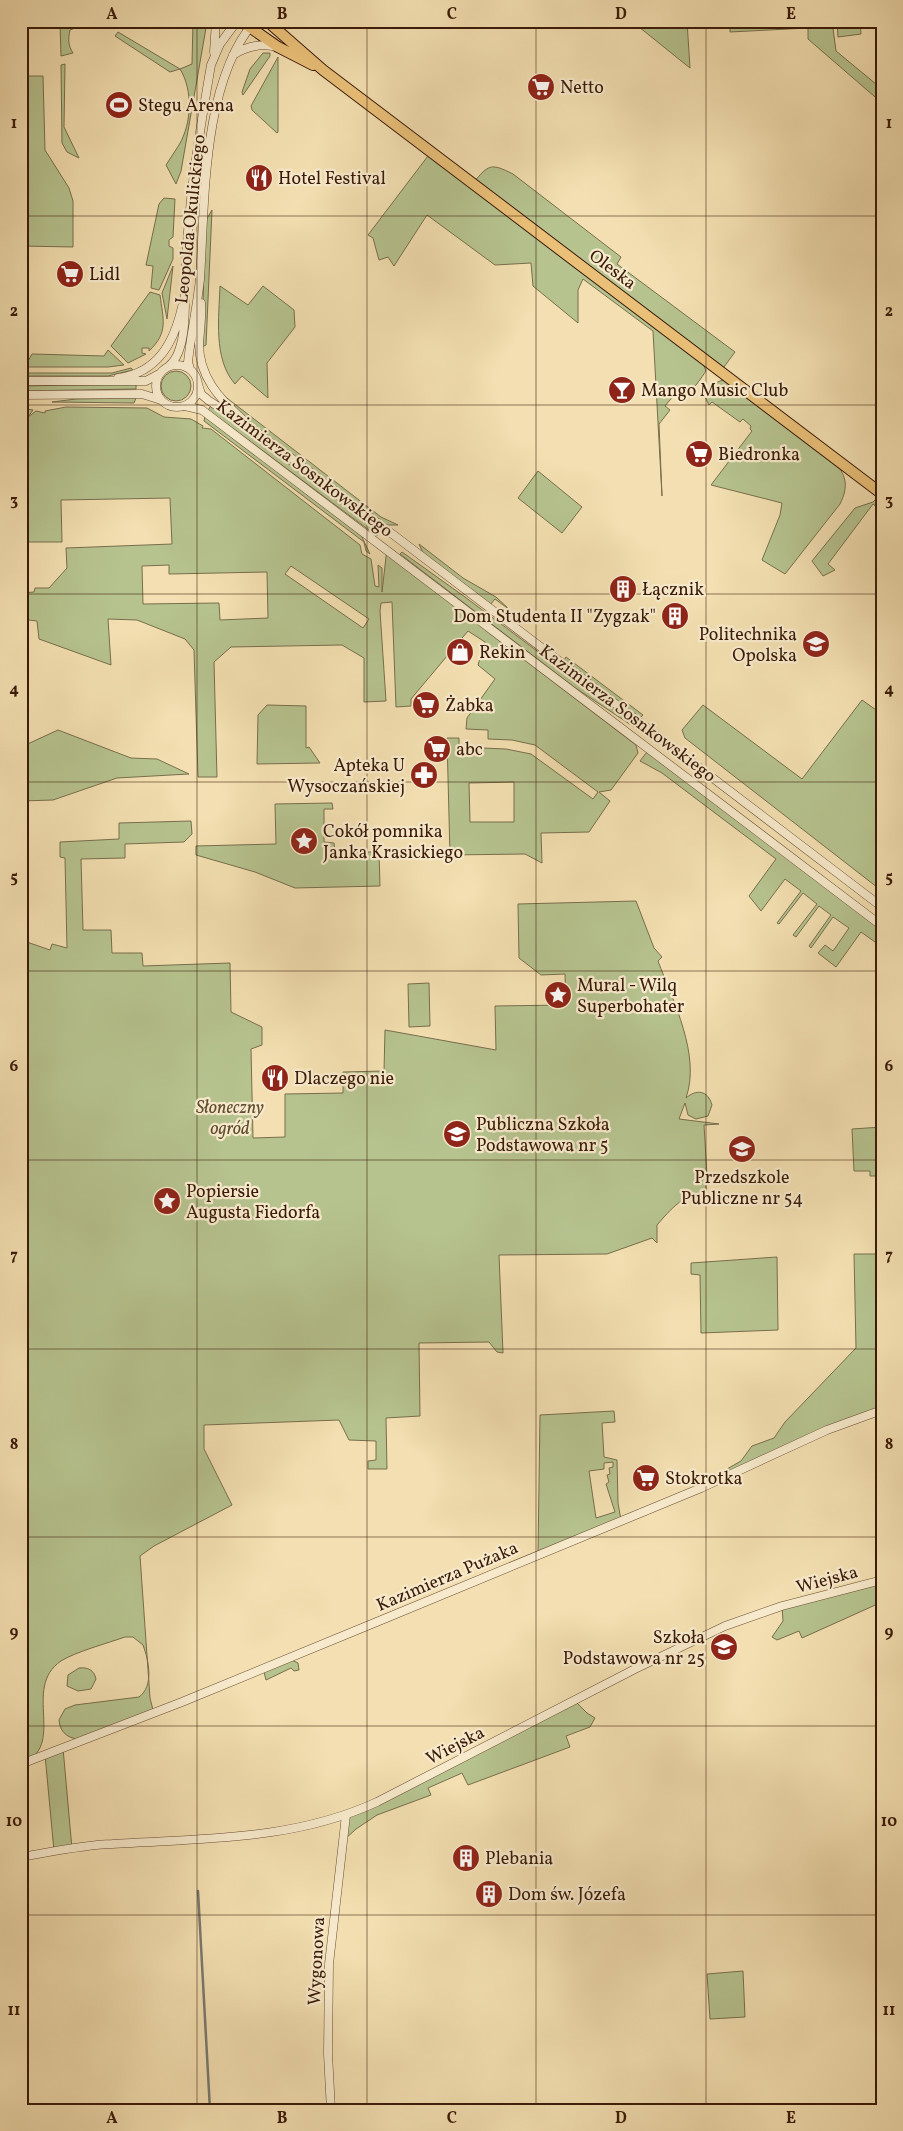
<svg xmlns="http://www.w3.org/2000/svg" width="903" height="2131" viewBox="0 0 903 2131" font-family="Vollkorn,serif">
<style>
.green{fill:#b6c38f;stroke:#786e4c;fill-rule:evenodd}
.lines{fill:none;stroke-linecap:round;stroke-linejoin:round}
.stream{stroke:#777a70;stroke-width:2.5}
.minor-casing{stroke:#684b32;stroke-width:9}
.major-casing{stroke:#3a1a08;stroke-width:12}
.minor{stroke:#f7eacc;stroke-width:8}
.major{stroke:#eac078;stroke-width:10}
.grid{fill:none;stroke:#3a1a08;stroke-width:1;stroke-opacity:0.55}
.labels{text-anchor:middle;stroke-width:4.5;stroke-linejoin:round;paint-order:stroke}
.poi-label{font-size:18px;fill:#3a1a08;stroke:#f7eacc;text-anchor:start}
.street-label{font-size:18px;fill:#3a1a08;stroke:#f7eacc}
.park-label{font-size:18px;font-style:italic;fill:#5f4d30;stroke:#f7eacc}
.neatline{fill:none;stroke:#3a1a08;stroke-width:2}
.grid-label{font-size:16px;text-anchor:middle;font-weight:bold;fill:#3a1a08}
</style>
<rect width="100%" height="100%" fill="#f3dfb1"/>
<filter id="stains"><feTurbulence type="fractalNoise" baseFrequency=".004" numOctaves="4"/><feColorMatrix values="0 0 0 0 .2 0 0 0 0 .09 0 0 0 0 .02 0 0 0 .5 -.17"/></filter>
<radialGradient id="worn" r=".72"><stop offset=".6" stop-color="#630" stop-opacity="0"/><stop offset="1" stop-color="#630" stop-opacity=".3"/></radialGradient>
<path class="green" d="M64,21H71L75,28L70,30C68,40 68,45 73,53L61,56L60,24Z
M193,21H205L206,28L181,171L176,184L166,165C170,158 175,152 179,145C192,123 193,90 180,69L170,72L115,36L118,32L180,69L192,64Z
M632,21H687L690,68L639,27Z
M730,21H832L836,51L882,89V103L808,39V28L730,32Z
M837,21H860L861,34L838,37Z
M263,53H270V56L243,95L242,92L250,69Z
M278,57V132L277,133L252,110L251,106Z
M65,64L64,127L79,158L67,152L62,143L61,65Z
M21,76H43L45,150L69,188L73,201V247L21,246Z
M431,152L473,183C489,164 491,163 513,174L621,257L617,264L735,352L721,371L700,356L706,371C701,378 695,389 687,392L680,388L665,406L670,410L659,424L662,496L653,331L583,279L578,290V323L533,286L531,263L495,265L427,215L394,266L388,257L379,260L373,238L368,235Z
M164,198L175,199L173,237L169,240V246L173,248V259L159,290L151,288L153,266L146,265L159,204Z
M212,210L206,345L202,347L205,222Z
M21,260H24V355H29L21,367Z
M173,266L167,319L162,293Z
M220,286L248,305L263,286L294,310L295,327L267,363L268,398L242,376L235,384C213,359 219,317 220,286Z
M150,292L160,295C163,319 169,332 149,351V348H142V353L146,354L128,363L111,346Z
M108,350L124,365L108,367H25L32,354L104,356Z
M131,368L133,370L108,376H21V373H112Z
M161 386a15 15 0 1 1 30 0a15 15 0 1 1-30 0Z
M724,380L840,469C848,481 846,492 840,504L785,574L762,560L780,515L782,503L711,485L752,431L750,429L751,426L743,419L740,422L712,402L709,405L705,397C710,389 715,381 724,380Z
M136,384V389L21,391V386Z
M223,395L381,517L398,525H385L241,415Z
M136,398L134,403L52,402L76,399Z
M211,406L367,522L379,534L377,536L208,410Z
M66,407L147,408L164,417L191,419L203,426L202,428L211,429L360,545L362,554L371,559L375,586L379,587L378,565L382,568V592L387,548L489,633L636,745L638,753L611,790L599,792L610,801L589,832L541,833L542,863L525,854L450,855L447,738H459V747L506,749L531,754L593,799L598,792L535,745L512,740L488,739V730L466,729L467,718L495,679L478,665L485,642L468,631L411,699V706L396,707L392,602L381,603L380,611L386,701L364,702V658L342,645L231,647L214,662L217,777H198L194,650L185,639L137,620L108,619L111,665L39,639L37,621L21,619V593L34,592L35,588H49L67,568L66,548L172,544L170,498L61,500L62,542H21V408L33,410L28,417L36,411L45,413V411ZM169,565V574L267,572L268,618L220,620L219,603L143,604L142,566ZM291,566L369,619L363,628L285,574ZM514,782V822H470L469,783Z
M205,416L361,535L370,554L366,551L364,542L204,421Z
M538,471L582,507L562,533L518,498Z
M876,499L882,500V511L873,504L828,564L835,570L823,576L812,561L855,508L873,502Z
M419,544L463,578L496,597L510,610L495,599L490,605L423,553Z
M402,552L465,597L636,725L634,727L574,687L400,554Z
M566,657L643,715L640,718L564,660Z
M862,700L879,712L882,710V891L685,738L682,730L703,705L802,779Z
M267,705L306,706V748L309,747L320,763L257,764L258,715Z
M58,730L131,758L157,759L189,774L117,778L53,800L21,801V747Z
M650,748L882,926V947L861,932L836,967L818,953L825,945L833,951L849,928L833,917L811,948L809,946L831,915L819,906L796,937L793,935L817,904L803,893L779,924L777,923L801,891L785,879L761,911L749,896L776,859L662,773L640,761Z
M332,803L333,809H324V842L334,843L335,852H379L380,886L295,888L255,872L196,855V846L276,844L275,804Z
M191,821L192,834L184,842L125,844V858L81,859L83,930H111L112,953H142L143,966L230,963L231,1012L262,1027V1045L251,1049L253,1138L285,1137V1094L343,1093V1072L384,1071L385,1030L496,1050L495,1006L566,1005L565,974L541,975L519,958L518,904L636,901L654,948L662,957L658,961C673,1001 701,1055 686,1098C696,1089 708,1090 712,1105L708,1116L696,1119L688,1115L685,1103L679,1119L719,1124L704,1125L707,1175H706V1193C684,1193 671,1209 657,1225V1243L652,1238L607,1254L499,1255L503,1353L497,1352L489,1342L419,1343L420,1416L386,1418L387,1469H368V1461L376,1460V1441L349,1440L339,1420L204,1425V1449L232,1505L154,1546L140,1556L150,1698L153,1710C139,1716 95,1739 84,1739C70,1740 60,1734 59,1720L65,1709L75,1705L139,1697C154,1686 149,1661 143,1645L133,1637H125C108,1643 75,1652 61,1661C21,1688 68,1746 21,1764V940L50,950L52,944L67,948L65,858L60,857V842L119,839V823Z
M429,983L430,1026L409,1027L408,984Z
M882,1127V1176H870V1171H854L852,1129Z
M854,1254H876L877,1295L882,1296V1410L729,1475L727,1469L741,1461L752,1446L774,1438L785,1422L856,1348Z
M777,1257L778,1330L701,1333L700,1275L691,1274V1263Z
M614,1411L615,1422L602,1423L604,1457L617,1460L618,1503L621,1520L538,1554L540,1415ZM613,1462V1467L609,1468L610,1474L607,1475L609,1482L606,1484L615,1512L596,1518L589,1471L604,1469V1463Z
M882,1580V1602L802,1638L799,1631L777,1640L772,1637L783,1621L782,1606Z
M287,1658L298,1663L299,1670L294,1671L291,1668L266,1680L263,1668Z
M79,1668C88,1667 94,1670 96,1679L91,1689L78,1691L67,1686L68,1675Z
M574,1700L587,1713L595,1718L590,1727L566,1736L570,1747L468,1785L462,1773L428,1788L431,1795L377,1815L356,1829L343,1841L346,1815Z
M63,1748L72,1849L54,1851L45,1755Z
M743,1971L745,2017L710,2019L707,1974Z"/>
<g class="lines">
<path class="stream" d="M198,1891L210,2110"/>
<g class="minor-casing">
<path id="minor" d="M214,52L216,21
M233,55C247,46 261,43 277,47
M201,303C202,316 200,330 199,343C199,377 219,398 242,419
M156 386a21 21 0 1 1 42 0a21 21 0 1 1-42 0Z
M169,366C186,352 185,312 185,293C186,216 198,140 211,65L220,44L237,21
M190,369L188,362C191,334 197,307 200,279C205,202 202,81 255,21
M118,378C158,373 174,342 182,307
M21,381H146L159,374
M198,384L201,394L208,400L255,431L399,539L882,907
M21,395L142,394L161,400
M185,406L202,410L882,926
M21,1764L182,1702L379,1621L701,1488L827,1430L882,1410
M21,1857C51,1852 81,1845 112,1844C203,1838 292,1841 377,1802L635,1669L725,1626L782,1606L882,1580
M331,2110L328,2054L329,1964L346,1815"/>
</g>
<g class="major-casing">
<path id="major" d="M241,21L278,47L313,65
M267,21L323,70L882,494"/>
</g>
<use href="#minor" class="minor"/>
<use href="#major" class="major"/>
</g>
<path class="grid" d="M197,21V2110M367,21V2110M536,21V2110M706,21V2110M21,216H882M21,405H882M21,594H882M21,782H882M21,971H882M21,1160H882M21,1349H882M21,1537H882M21,1726H882M21,1915H882"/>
<defs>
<g id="supermarket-disc" transform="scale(1.4375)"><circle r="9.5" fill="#8f2418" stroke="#f7eacc"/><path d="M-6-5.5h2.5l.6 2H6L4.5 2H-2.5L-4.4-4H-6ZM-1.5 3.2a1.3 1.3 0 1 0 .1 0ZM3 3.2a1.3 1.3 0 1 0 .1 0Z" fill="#fff"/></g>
<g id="stadium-disc" transform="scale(1.4375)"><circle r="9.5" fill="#8f2418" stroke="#f7eacc"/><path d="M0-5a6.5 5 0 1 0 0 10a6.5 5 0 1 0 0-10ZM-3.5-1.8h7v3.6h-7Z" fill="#fff"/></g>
<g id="restaurant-disc" transform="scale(1.4375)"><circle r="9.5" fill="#8f2418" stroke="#f7eacc"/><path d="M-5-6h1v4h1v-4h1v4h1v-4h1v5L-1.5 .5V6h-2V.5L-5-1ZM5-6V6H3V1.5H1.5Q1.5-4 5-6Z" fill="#fff"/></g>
<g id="bar-disc" transform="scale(1.4375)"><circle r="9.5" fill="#8f2418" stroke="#f7eacc"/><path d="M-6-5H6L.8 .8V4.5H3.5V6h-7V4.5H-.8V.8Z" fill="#fff"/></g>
<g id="building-disc" transform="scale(1.4375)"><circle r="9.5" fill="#8f2418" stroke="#f7eacc"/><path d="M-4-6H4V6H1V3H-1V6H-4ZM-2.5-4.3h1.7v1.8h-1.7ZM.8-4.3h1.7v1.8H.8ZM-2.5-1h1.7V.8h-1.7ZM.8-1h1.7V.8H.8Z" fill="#fff"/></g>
<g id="university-disc" transform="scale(1.4375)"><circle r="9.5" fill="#8f2418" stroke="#f7eacc"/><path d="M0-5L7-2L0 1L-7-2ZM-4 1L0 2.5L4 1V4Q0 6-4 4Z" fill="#fff"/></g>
<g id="shop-disc" transform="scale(1.4375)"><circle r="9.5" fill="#8f2418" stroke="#f7eacc"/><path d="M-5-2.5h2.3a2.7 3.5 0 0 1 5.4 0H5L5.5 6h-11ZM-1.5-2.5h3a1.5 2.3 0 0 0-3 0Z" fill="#fff"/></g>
<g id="pharmacy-disc" transform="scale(1.4375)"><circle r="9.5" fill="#8f2418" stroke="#f7eacc"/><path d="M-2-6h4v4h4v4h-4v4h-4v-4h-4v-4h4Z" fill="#fff"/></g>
<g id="sight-disc" transform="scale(1.4375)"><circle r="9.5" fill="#8f2418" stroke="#f7eacc"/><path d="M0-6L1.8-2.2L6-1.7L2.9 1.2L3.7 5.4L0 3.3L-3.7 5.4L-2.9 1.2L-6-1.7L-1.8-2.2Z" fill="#fff"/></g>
<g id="school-disc" transform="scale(1.4375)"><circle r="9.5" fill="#8f2418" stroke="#f7eacc"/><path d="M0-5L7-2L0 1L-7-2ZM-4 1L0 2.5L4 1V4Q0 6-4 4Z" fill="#fff"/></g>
</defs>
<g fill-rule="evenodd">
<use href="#supermarket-disc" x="541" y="87"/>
<use href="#stadium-disc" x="119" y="105"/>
<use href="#restaurant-disc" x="259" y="178"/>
<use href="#supermarket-disc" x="70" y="274"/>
<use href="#bar-disc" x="622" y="390"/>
<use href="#supermarket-disc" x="699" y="454"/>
<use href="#building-disc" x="623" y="589"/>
<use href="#building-disc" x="675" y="616"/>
<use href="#university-disc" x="816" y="644"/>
<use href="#shop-disc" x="460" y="652"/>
<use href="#supermarket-disc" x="426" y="705"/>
<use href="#supermarket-disc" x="437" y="749"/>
<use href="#pharmacy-disc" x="424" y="775"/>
<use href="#sight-disc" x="304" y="841"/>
<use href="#sight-disc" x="558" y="995"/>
<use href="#restaurant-disc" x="275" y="1078"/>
<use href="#school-disc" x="457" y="1134"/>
<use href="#school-disc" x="742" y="1149"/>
<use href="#sight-disc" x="167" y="1201"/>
<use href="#supermarket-disc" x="646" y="1478"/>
<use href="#school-disc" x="724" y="1647"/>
<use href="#building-disc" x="466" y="1858"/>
<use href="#building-disc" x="489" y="1894"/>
</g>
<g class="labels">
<g class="poi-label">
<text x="560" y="93">Netto</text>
<text x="138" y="111">Stegu Arena</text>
<text x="278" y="184">Hotel Festival</text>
<text x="89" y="280">Lidl</text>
<text x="641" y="396">Mango Music Club</text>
<text x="718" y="460">Biedronka</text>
<text x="642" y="595">Łącznik</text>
<text x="656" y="622" text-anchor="end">Dom Studenta II "Zygzak"</text>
<text x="797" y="640" text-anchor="end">Politechnika<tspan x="797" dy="21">Opolska</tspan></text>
<text x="479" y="658">Rekin</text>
<text x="445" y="711">Żabka</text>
<text x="456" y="755">abc</text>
<text x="405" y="771" text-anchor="end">Apteka U<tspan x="405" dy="21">Wysoczańskiej</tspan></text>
<text x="323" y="837">Cokół pomnika<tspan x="323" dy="21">Janka Krasickiego</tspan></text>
<text x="577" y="991">Mural - Wilq<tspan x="577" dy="21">Superbohater</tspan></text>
<text x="294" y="1084">Dlaczego nie</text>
<text x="476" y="1130">Publiczna Szkoła<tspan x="476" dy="21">Podstawowa nr 5</tspan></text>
<text x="742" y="1183" text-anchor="middle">Przedszkole<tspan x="742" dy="21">Publiczne nr 54</tspan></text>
<text x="186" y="1197">Popiersie<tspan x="186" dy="21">Augusta Fiedorfa</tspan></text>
<text x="665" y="1484">Stokrotka</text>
<text x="705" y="1643" text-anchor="end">Szkoła<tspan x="705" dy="21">Podstawowa nr 25</tspan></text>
<text x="485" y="1864">Plebania</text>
<text x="508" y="1900">Dom św. Józefa</text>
</g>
<g class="street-label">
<text transform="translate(190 219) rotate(-84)" y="6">Leopolda Okulickiego</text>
<text transform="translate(613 269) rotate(37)" y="6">Oleska</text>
<text transform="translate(305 468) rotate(37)" y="6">Kazimierza Sosnkowskiego</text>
<text transform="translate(628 713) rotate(37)" y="6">Kazimierza Sosnkowskiego</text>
<text transform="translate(447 1576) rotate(-23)" y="6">Kazimierza Pużaka</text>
<text transform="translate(827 1579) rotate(-15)" y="6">Wiejska</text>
<text transform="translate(455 1745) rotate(-27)" y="6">Wiejska</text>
<text transform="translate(316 1961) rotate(-87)" y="6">Wygonowa</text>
</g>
<g class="park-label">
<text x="230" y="1113">Słoneczny<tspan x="230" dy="21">ogród</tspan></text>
</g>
</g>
<rect width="903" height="2131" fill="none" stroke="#f3dfb1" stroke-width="55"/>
<rect x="28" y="28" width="848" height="2076" class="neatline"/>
<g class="grid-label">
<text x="112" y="19">A</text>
<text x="282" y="19">B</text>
<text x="452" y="19">C</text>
<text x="621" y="19">D</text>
<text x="791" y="19">E</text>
<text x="14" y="128">1</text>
<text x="889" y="128">1</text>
<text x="14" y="316">2</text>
<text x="889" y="316">2</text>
<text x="14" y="505">3</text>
<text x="889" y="505">3</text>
<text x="14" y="694">4</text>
<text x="889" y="694">4</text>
<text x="14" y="882">5</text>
<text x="889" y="882">5</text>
<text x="14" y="1071">6</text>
<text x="889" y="1071">6</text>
<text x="14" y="1260">7</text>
<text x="889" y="1260">7</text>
<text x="14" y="1449">8</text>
<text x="889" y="1449">8</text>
<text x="14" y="1637">9</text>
<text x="889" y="1637">9</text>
<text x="14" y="1826">10</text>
<text x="889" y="1826">10</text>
<text x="14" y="2015">11</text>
<text x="889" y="2015">11</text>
<text x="112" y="2123">A</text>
<text x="282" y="2123">B</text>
<text x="452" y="2123">C</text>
<text x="621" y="2123">D</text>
<text x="791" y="2123">E</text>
</g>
<rect width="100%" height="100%" filter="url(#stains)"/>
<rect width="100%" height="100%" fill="url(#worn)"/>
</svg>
